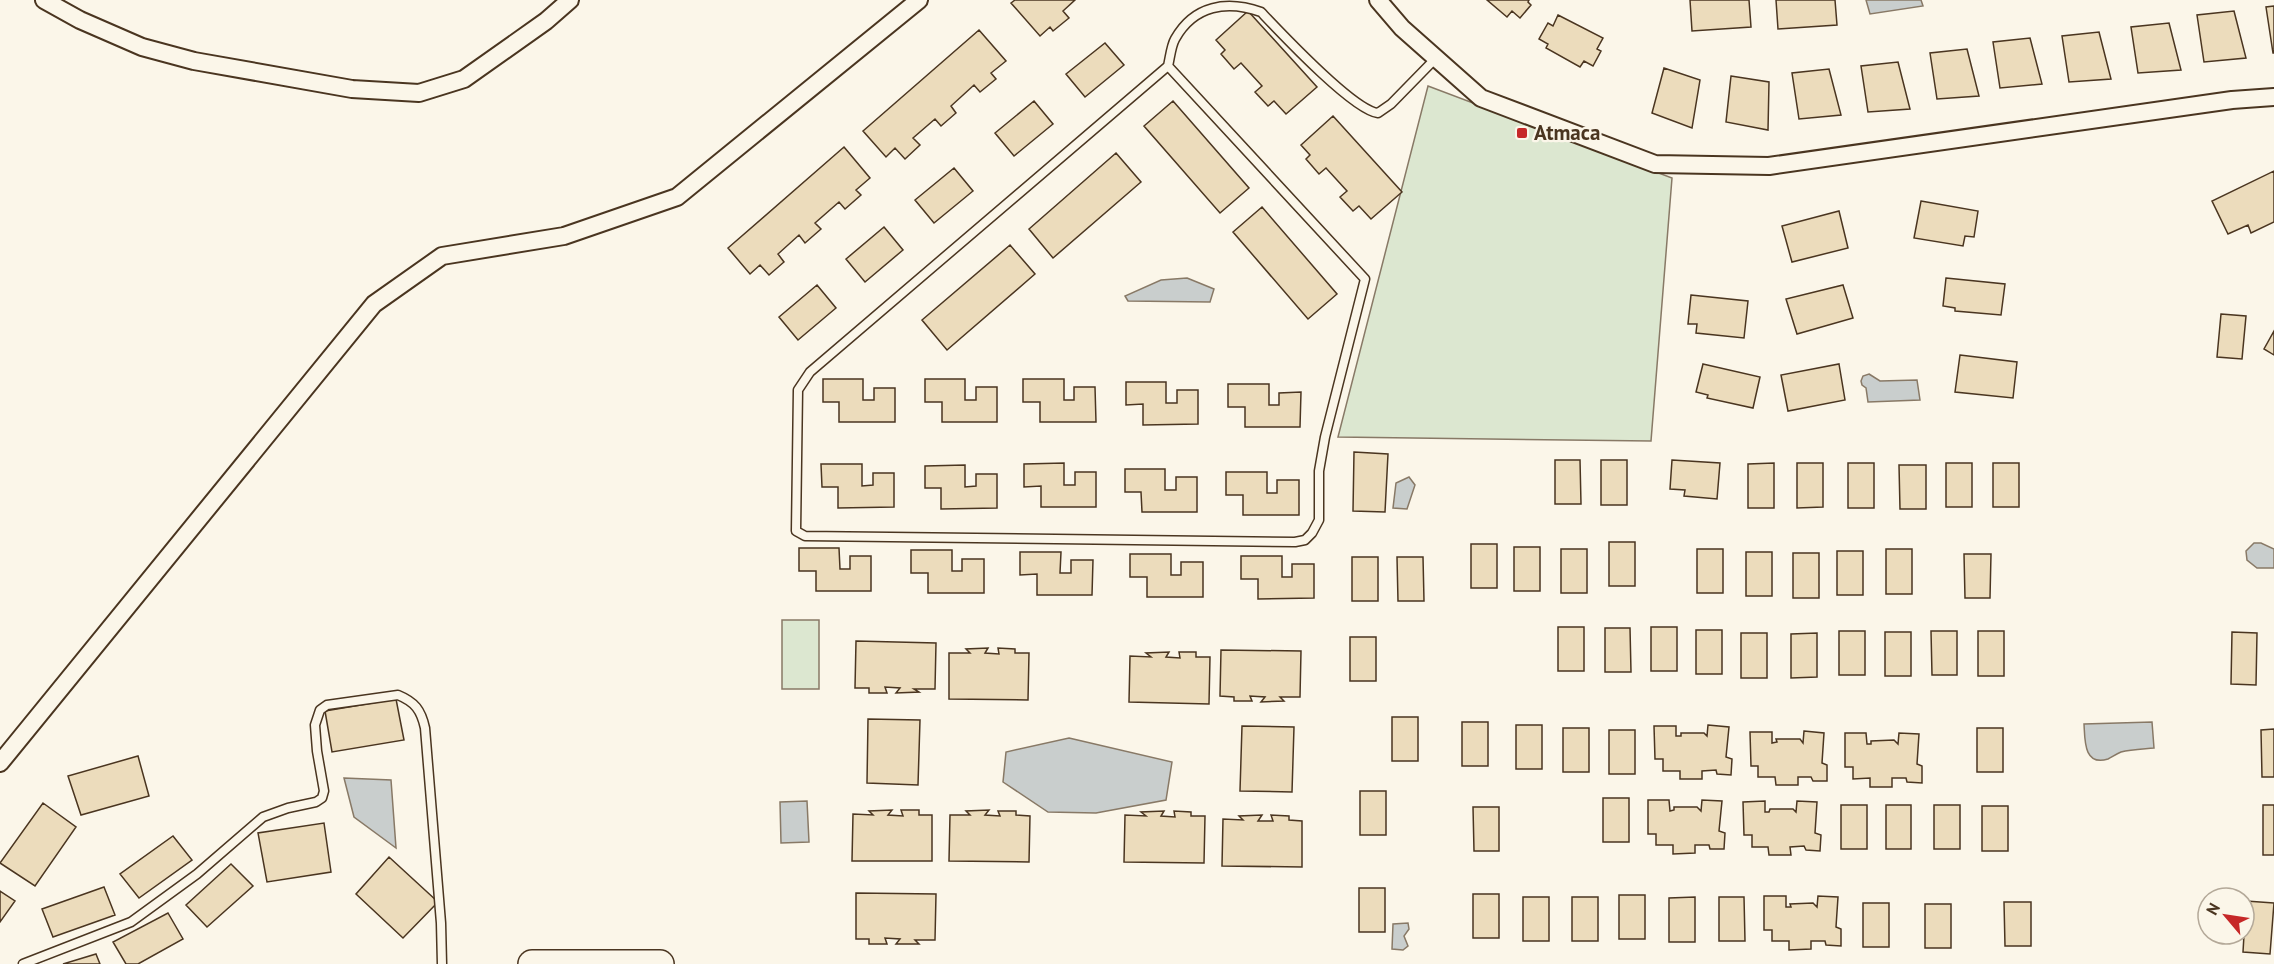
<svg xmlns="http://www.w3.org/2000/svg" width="2274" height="964" viewBox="0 0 2274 964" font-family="'PT Sans',sans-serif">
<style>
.green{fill:#dce7d0;stroke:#887966;stroke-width:1.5}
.water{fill:#c9cecd;stroke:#887966;stroke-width:1.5}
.building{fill:#ecdcbc;stroke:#4a3520;stroke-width:1.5}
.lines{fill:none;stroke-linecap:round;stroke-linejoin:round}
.service-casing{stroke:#4a3520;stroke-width:11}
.minor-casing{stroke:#4a3520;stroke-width:20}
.primary-casing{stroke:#4a3520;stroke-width:30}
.service{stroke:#fbf6e9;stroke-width:8}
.minor{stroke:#fbf6e9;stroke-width:16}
.primary{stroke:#fbf6e9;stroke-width:27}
.poi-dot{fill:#c62828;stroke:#fbf6e9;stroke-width:2}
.labels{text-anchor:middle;stroke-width:4.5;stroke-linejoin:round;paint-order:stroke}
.poi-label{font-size:21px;font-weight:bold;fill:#4a3520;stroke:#fbf6e9;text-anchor:start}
</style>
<rect width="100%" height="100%" fill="#fbf6e9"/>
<path class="green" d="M1428,86L1672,178L1651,441L1338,437Z
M782,620H819V689H782Z"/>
<path class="water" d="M1866,0H1921L1923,6L1870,14Z
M1187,278L1214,289L1210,302L1128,301L1125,296L1161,280Z
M1869,374L1880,381L1917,380L1920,400L1868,402L1866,388L1862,385L1861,381L1863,376Z
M1409,477L1415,485L1407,509L1393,508L1396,483Z
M2254,543H2261L2274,549V568H2257L2247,560L2246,551Z
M2152,722L2154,748C2143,749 2131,749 2121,752C2116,754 2112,757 2108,759C2083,767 2085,738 2084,724Z
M1069,738L1172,762L1166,800L1096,813L1048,812L1003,782L1006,752Z
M344,778L391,780L396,848L354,817Z
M807,801L809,842L781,843L780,802Z
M1408,923L1409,929L1404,936L1408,946L1403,950L1392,949L1393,924Z"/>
<path class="building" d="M1015,0H1075L1063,11L1069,18L1053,31L1050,27L1040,36L1011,3Z
M1487,0H1529L1528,2L1531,5L1520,18L1512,11L1507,17Z
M1690,0H1749L1751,27L1692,31Z
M1776,0H1835L1837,25L1778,29Z
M2274,6V53H2273L2266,7Z
M1248,11L1317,87L1286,114L1274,101L1268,106L1255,92L1262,86L1241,63L1234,69L1221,54L1225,50L1216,40Z
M2234,11L2246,58L2204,62L2197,15Z
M1558,15L1603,38L1597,49L1601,51L1593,66L1584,61L1580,67L1546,48L1548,44L1539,39L1548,23L1553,26Z
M2169,23L2181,70L2138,73L2131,27Z
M979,30L1006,61L991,73L996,79L980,92L974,85L951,106L956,113L941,126L935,119L913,138L920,145L905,159L895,148L886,157L863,131Z
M2099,32L2111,79L2069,82L2062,36Z
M2030,38L2042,84L2000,88L1993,42Z
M1105,43L1124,65L1085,97L1066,74Z
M1967,49L1979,96L1937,99L1930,53Z
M1898,62L1910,109L1868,112L1861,66Z
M1664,68L1700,80L1692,128L1652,113Z
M1829,69L1841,115L1799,119L1792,73Z
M1731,76L1769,82L1768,130L1726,122Z
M1034,101L1053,124L1014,156L995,133Z
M1173,101L1249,188L1220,213L1144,126Z
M1333,116L1402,192L1371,219L1359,206L1353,211L1340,197L1347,191L1326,168L1319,174L1306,159L1310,155L1301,145Z
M844,147L870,178L856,190L861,195L845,209L839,202L815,223L821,229L805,243L799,235L778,254L784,262L769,275L760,265L750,274L728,248Z
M1116,153L1141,182L1053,258L1029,229Z
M954,168L973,191L934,223L915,200Z
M2274,171V222L2251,233L2248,225L2228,234L2212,201Z
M1921,201L1978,211L1974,237L1965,236L1963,246L1914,238Z
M1262,207L1337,294L1308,319L1233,232Z
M1839,211L1848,248L1792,262L1782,226Z
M884,227L903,250L865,282L846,259Z
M1010,245L1035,274L947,350L922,320Z
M1946,278L2005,284L2001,315L1955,311V308L1943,306Z
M817,285L836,308L798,340L779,317Z
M1843,285L1853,318L1797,334L1786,299Z
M1691,295L1748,301L1744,338L1696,333L1697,324H1688Z
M2221,314L2246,316L2242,359L2217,357Z
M2274,331V355L2264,349Z
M1960,355L2017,362L2013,398L1955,392Z
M1703,364L1760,377L1753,408L1707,398L1708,395L1696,392Z
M1839,364L1845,400L1788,411L1781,375Z
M823,379H863V400H874V388H895V422H839V402H823Z
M925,379H965V400H976V387H997V422H942V402H925Z
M1023,379H1064V400H1074V387H1095L1096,422H1040V402H1023Z
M1126,382H1166V403H1177V390H1198V424L1143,425V404L1126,405Z
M1228,384H1269V405H1279V393L1301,392L1300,427H1245V407H1228Z
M1354,452L1388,454L1385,512L1353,511Z
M1555,460H1580L1581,504H1555Z
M1601,460H1627V505H1601Z
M1672,460L1720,463L1717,499L1684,496L1685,490L1670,489Z
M1064,463V485H1075V472H1096V507H1041V486L1024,487V464Z
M1774,463V508H1748V464Z
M1797,463H1823V507L1797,508Z
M1848,463H1874V508H1848Z
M1946,463H1972V507H1946Z
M1993,463H2019V507H1993Z
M821,464H862V486L873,485V473H894V507L838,508V487H822Z
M965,465V487L976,486V474H997V508L941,509V488H925V466Z
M1899,465H1926V509H1900Z
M1125,469H1165V490H1176V477H1197V512H1142L1141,492H1125Z
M1226,472H1267V493H1277V480H1299V515H1243V495H1226Z
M1609,542H1635V586H1609Z
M1471,544H1497V588H1471Z
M1514,547H1540V591H1514Z
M799,548H839L840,569H850V556H871V591H816V571H799Z
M1561,549H1587V593H1561Z
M1697,549H1723V593H1697Z
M1886,549H1912V594H1886Z
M911,550H952V571H962V559H984V593H928V573H911Z
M1837,551H1863V595H1837Z
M1020,552H1061L1060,573H1071V560H1093L1092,595H1037V574L1020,575Z
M1746,552H1772V596H1746Z
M1793,553H1819V598H1793Z
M1130,554H1171V575H1181V562H1203V597H1147V577H1130Z
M1964,554H1991L1990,598H1965Z
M1241,556H1282V577H1292V564H1314V598L1258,599V579H1241Z
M1352,557H1378V601H1352Z
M1397,557H1423L1424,601H1398Z
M1558,627H1584V671H1558Z
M1651,627H1677V671H1651Z
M1605,628H1630L1631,672H1605Z
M1696,630H1722V674H1696Z
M1839,631H1865V675H1839Z
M1931,631H1957V675H1932Z
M1978,631H2004V676H1978Z
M1885,632H1911V676H1885Z
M2232,632L2257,633L2256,685L2231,684Z
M1741,633H1767V678H1741Z
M1817,633V677L1791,678V634Z
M1350,637H1376V681H1350Z
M856,641L936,643L935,689H914L919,692L896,693L900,688L885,687L887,693H869V688H855Z
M988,648L985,653L999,654L998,648L1015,649V653H1029L1028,700L949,699V653H970L966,649Z
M1221,650L1301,651L1300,697H1280L1284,701L1261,702L1265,697L1250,696L1252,701H1234V697L1220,696Z
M1169,652L1166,657L1180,658L1179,652H1196V657H1210L1209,704L1129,702L1130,656L1151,657L1146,653Z
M396,699L404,740L332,752L325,711Z
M1392,717H1418V761H1392Z
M868,719L920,720L918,785L867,783Z
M1462,722H1488V766H1462Z
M1516,725H1542V769H1516Z
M1708,725L1729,727L1726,757L1732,759L1731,775L1717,774L1716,770L1702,771V779H1680V771H1663V759H1655L1654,726H1676V736H1681V733H1704L1707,736Z
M1242,726L1294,727L1292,792L1240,791Z
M1563,728H1589V772H1563Z
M1977,728H2003V772H1977Z
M2274,729V777H2262L2261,730Z
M1609,730H1635V774H1609Z
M1804,731L1824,733L1822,763L1827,765V781H1813L1811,777H1798V785H1776L1775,777H1758V766H1751L1750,732H1772V743L1777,742L1776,739H1800L1803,743Z
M1845,733H1866L1867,744H1871V741L1894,740L1898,744L1899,733L1919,734L1917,764L1922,766V783L1907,782L1906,778H1892V787H1870V778L1853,779V767H1845Z
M138,756L149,796L81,815L68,776Z
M1360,791H1386V835H1360Z
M1603,798H1629V842H1603Z
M1648,800H1669L1670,811L1674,810V807H1697L1701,811L1702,800L1722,801L1719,831L1725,833L1724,849H1710L1709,845H1695V853L1673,854V845H1656V834H1648Z
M1765,801V812H1769L1770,809H1793L1796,812L1797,801L1817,802L1815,833L1821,835L1820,851L1806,850L1804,846L1790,847L1791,855H1769L1768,847H1752V835H1744L1743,802Z
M43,803L76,827L35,886L0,863Z
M1841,805H1867V849H1841Z
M1886,805H1911V849H1886Z
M1934,805H1960V849H1934Z
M2263,805H2274V855H2263Z
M1982,806H2008V851H1982Z
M1473,807H1499V851H1474Z
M892,810L888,815L903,816L901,810H919V815H932V861H852L853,814L873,815L869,811Z
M989,810L985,815L1000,816L998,811H1016V815L1030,816L1029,862L949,861L950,815H970L966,811Z
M1164,811L1161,816L1175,817L1174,811L1191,812V816H1205L1204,863L1124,862L1125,815L1146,816L1141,812Z
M1262,815L1258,821H1273L1271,815L1289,816V820L1302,821V867L1222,866L1223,819L1243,820L1239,816Z
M324,823L331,872L267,882L258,833Z
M173,836L192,860L139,898L120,874Z
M389,857L438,902L403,938L356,894Z
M231,864L253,886L207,927L186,905Z
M104,887L115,915L53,937L42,909Z
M1359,888H1385V932H1359Z
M0,891L15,901L0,922Z
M856,893L936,894L935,940H915L919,944H896L900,939L885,938L887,944H869V939H856Z
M1473,894H1499V938H1473Z
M1619,895H1645V939H1619Z
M1764,896H1786V907H1791L1790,904L1813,903L1817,907L1818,896L1838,897L1836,927L1841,929V946L1826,945L1825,941H1811V949L1789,950V941H1772V930H1764Z
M1523,897H1549V941H1523Z
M1572,897H1598V941H1572Z
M1695,897V942H1669V898Z
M1719,897H1744L1745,941H1719Z
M2246,901L2274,903L2270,954L2243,952Z
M2004,902H2031V946H2005Z
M1863,903H1889V947H1863Z
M1925,904H1951V948H1925Z
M168,913L183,939L138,964H126L113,942Z
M96,954L100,964H63Z"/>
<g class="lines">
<g class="service-casing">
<path id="service" d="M1168,66L1365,279L1325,437L1319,471V520L1312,533L1305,540L1295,542L805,536L796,531L798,390L810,372L1168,66C1170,58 1171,46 1175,39C1194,5 1227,0 1261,12C1281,33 1353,110 1378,113L1391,104L1436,58
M23,964L131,922L197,874L263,817L288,808L316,802L322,798L324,791L317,751L315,725L320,710L327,705L398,695C415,702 421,710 425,728L441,923L442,964"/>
</g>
<g class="minor-casing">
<path id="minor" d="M44,0L80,20L142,47L194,61L352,89L419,93L464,79L546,21L570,0
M1378,0L1402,28L1481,98L1655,164L1769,166L2232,100L2274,97
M0,763L374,304L442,256L564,236L677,197L919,0"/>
</g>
<g class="primary-casing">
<path id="primary" d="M532,964H660"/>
</g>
<use href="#service" class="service"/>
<use href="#minor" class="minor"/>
<use href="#primary" class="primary"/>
</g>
<rect class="poi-dot" x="1516" y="127" width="12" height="12" rx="3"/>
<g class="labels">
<g class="poi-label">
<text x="1534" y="140">Atmaca</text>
</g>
</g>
<g transform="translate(2226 916) rotate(299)"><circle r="28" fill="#fbf6e9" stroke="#b4a999" stroke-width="1.5"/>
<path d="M0-4.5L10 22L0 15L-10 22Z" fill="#c62828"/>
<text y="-9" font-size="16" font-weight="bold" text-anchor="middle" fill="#4a3520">N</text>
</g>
</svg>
